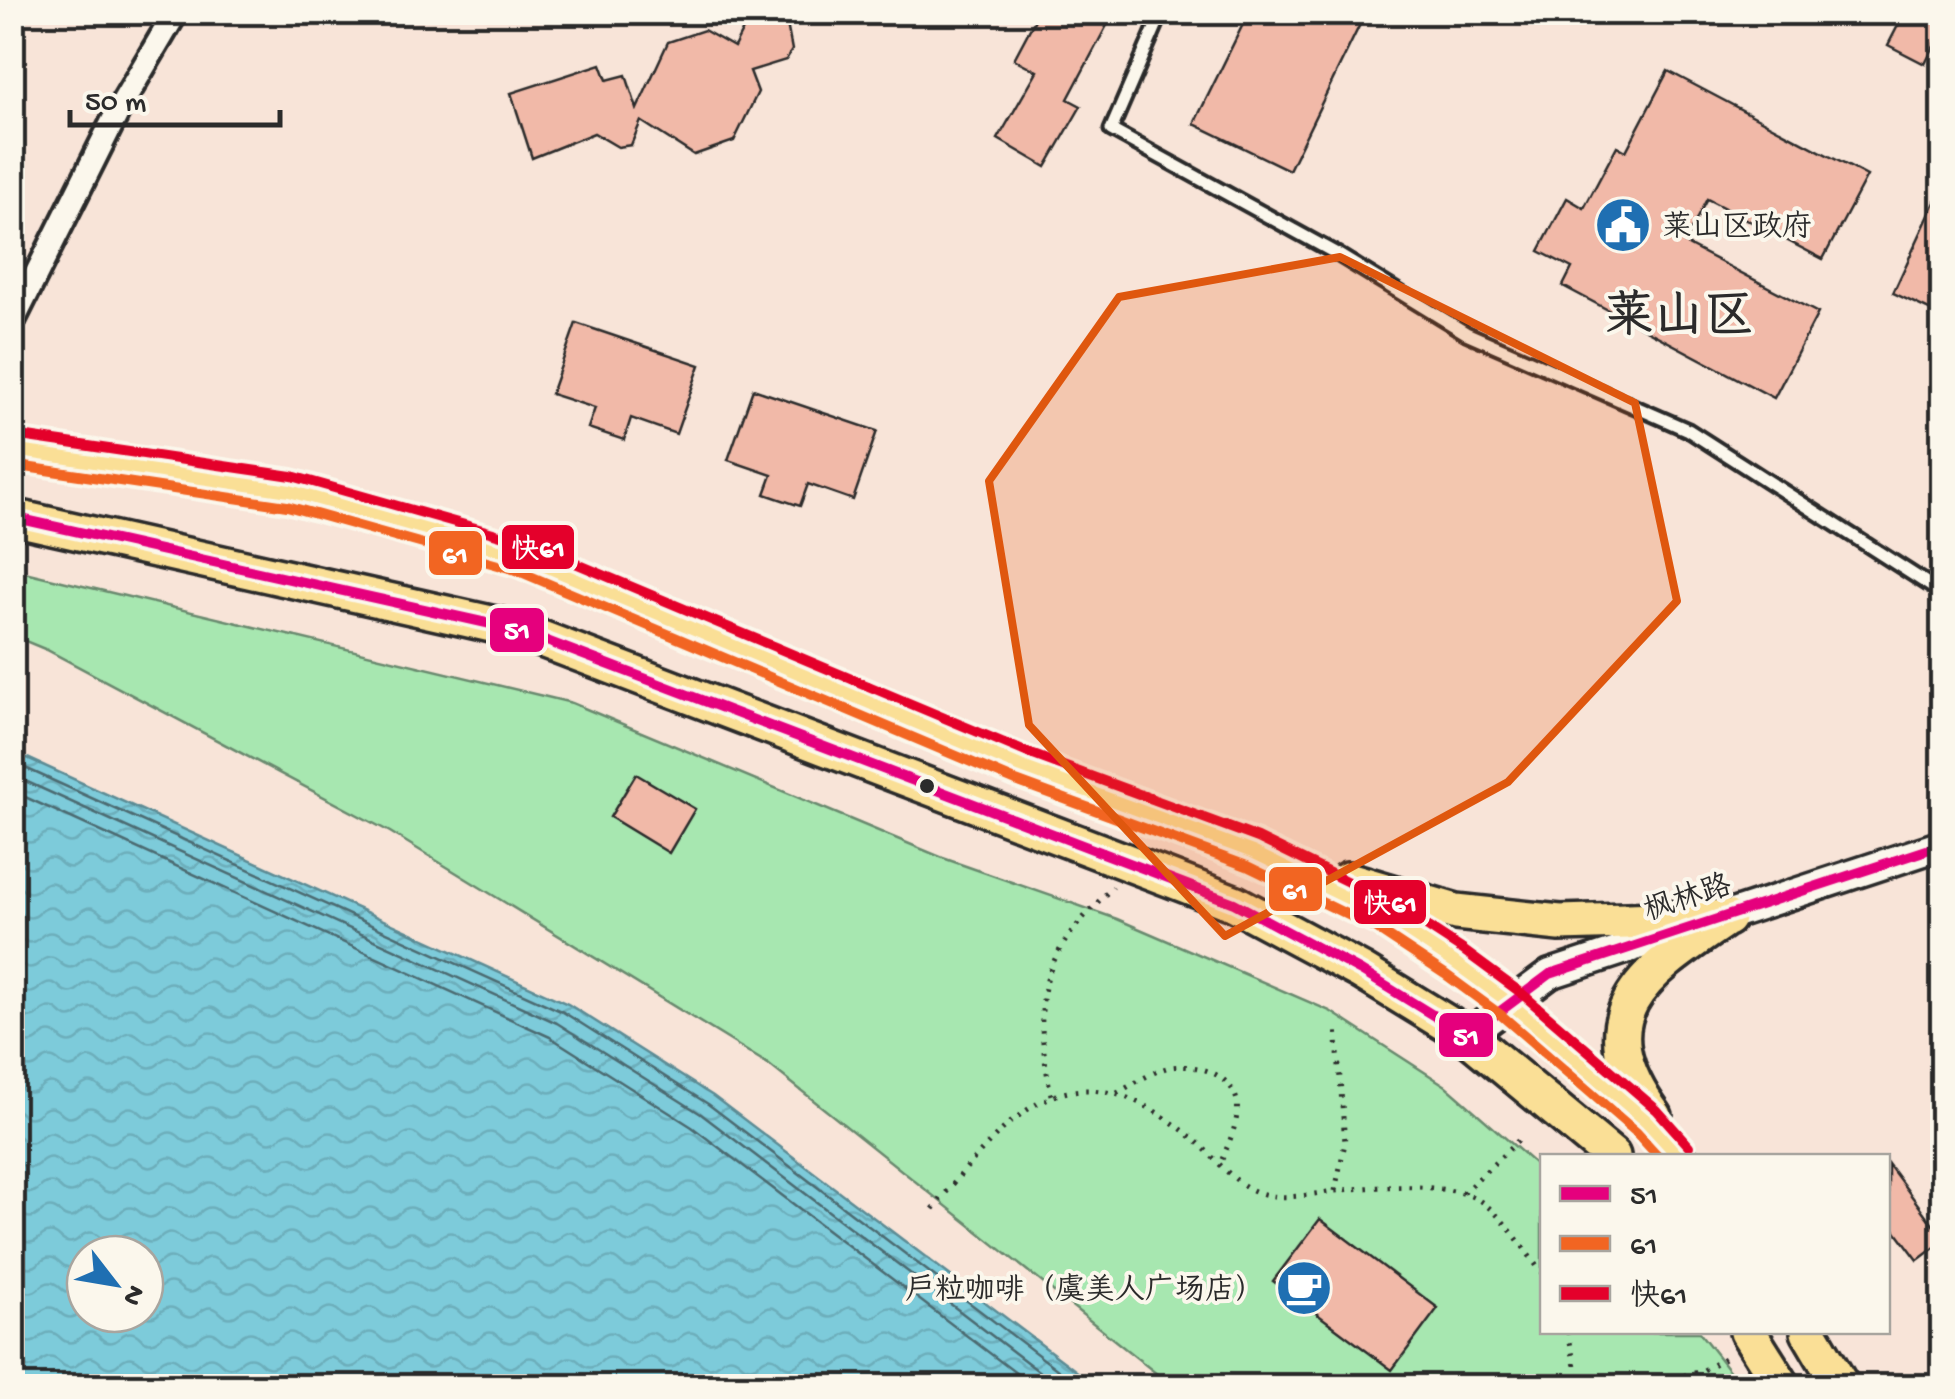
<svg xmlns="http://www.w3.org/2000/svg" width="1955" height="1399" viewBox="0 0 1955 1399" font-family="'Gochi Hand','LXGW WenKai TC',sans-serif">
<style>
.green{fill:#a7e7b0;stroke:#69896e;stroke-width:2.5}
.water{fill:url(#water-waves);stroke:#5c8b94;stroke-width:2.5;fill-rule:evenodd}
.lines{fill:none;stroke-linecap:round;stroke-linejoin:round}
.shore{stroke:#4c6b71;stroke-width:2.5}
.building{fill:#f1b9a8;stroke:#2b2b2b;stroke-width:2.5}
.service-casing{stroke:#2b2b2b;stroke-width:19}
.minor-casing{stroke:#2b2b2b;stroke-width:30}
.tertiary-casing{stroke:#2b2b2b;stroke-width:35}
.primary-casing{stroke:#2b2b2b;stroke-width:42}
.path{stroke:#2b2b2b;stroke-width:5;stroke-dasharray:2.5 8;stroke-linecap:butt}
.service{stroke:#fbf7ec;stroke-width:11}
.minor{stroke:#fbf7ec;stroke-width:22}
.tertiary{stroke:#fbf7ec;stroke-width:28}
.primary{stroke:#fadf96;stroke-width:35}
.bus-1-casing{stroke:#fbf7ec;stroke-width:18}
.bus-2-casing{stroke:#fbf7ec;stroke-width:18}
.bus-3-casing{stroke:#fbf7ec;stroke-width:18}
.bus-1{stroke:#e5007d;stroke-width:10}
.bus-2{stroke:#f26522;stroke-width:10}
.bus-3{stroke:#e4002b;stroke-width:10}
.marked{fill:#df570e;fill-opacity:0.2;stroke:#df570e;stroke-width:8;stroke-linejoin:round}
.bus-dot{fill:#2b2b2b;stroke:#fbf7ec;stroke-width:4}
.labels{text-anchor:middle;stroke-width:8;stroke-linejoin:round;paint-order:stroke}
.poi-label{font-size:30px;fill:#2b2b2b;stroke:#fbf7ec;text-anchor:start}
.street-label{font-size:30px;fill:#2b2b2b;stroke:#fbf7ec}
.town-label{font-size:50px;font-weight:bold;fill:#2b2b2b;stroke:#fbf7ec}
.line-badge{stroke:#fbf7ec;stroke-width:4}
.badge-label{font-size:28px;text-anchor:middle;font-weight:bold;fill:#fff}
</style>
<defs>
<pattern id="water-waves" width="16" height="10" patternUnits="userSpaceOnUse" patternTransform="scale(2.5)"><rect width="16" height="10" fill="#7dcbda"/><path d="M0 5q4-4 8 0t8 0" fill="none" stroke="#6caebb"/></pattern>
</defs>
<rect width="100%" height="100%" fill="#f8e4d8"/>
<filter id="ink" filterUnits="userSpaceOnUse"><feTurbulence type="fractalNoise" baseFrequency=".01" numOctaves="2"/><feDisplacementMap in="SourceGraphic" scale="20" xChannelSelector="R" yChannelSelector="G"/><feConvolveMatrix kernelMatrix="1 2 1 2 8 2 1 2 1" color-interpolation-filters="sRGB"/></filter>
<g filter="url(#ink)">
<path class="green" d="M12,569L572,703L943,858L1117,919L1330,1011L1446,1086L1542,1170V1332H1699L1741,1386H1172L768,1064L390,832L47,650L13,636Z"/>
<path class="water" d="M12,751L568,1004L713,1096L1096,1386H13ZM85,1254H145V1314H85Z"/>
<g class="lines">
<path class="shore" d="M12,762L563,1012L708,1104L1079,1386
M12,775L557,1023L701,1114L1058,1386
M12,791L550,1037L692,1127L1033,1386"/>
</g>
<path class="building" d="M752,12H793L787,24L792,50L786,60L750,71L758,92L734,141L694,155L641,121L631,145L618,147L594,133L532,158L511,93L601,64L607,80L626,75L637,109L668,42L704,30L734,47Z
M1039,12H1114L1068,99L1081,106L1046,167L998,139L1037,71L1014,59Z
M1249,12H1366L1289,170L1194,124Z
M1905,12H1942V30L1925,64L1888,45Z
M1668,71L1867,176L1823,259L1707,199L1684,243L1818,313L1774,398L1563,286L1572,268L1539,251L1567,198L1584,208L1617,146L1626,151Z
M1942,187V316L1893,293Z
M576,323L700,365L676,434L631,418L624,440L588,428L595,408L551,394Z
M753,389L877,431L853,500L808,484L800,506L765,494L772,475L728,460Z
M636,774L695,809L669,853L610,817Z
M1888,1164L1942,1237V1242L1918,1260L1888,1220Z
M1320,1219L1438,1308L1392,1370L1273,1281Z"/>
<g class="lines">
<g class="service-casing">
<path id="service" d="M1162,12L1111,130L1337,254L1466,333L1688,430L1942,593"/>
</g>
<g class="minor-casing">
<path id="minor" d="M12,323L120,107L176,12"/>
</g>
<g class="tertiary-casing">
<path id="tertiary" d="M1467,1036L1550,974L1942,845"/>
</g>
<g class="primary-casing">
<path id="primary" d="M12,450L290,491L521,556L1022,767L1253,852L1384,916L1454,962L1510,1003L1647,1121L1678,1156
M12,517L518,630L1234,903L1361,971L1467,1036L1612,1156
M1348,880L1456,912L1560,923L1727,918
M1654,1116C1580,1014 1645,973 1726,918
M1748,1332L1782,1386
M1809,1332L1841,1386"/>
</g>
<path class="path" d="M1117,1093C1132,1085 1150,1073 1166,1068C1192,1062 1231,1072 1237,1101C1240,1121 1228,1144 1221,1162
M1051,1095C1032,995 1038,959 1113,887
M1335,1191L1345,1143L1336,1027
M1463,1193L1523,1136
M933,1209C1011,1111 1070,1039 1190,1136C1213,1154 1232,1184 1260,1193C1284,1201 1311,1194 1335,1191C1370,1186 1447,1182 1477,1199C1504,1215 1524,1250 1542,1273
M1568,1332L1579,1386
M1643,1386L1702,1371L1726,1357"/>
<use href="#service" class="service"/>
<use href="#minor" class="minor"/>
<use href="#tertiary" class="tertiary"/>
<use href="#primary" class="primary"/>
<g class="bus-1-casing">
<path id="bus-1" d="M12,517L518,630L1234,903L1361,971L1467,1036L1550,974L1942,845"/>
</g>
<g class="bus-2-casing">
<path id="bus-2" d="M12,465L287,506L516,570L1016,781L1247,866L1377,929L1445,974L1501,1015L1636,1132L1658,1156"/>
</g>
<g class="bus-3-casing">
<path id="bus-3" d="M14,435L292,476L525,542L1028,753L1258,838L1391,903L1463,950L1520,992L1657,1110L1689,1146"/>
</g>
<use href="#bus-1" class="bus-1"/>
<use href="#bus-2" class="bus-2"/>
<use href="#bus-3" class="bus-3"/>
</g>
</g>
<path class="marked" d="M1340,257L1635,403L1677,601L1508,782L1225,936L1029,725L989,481L1119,297Z"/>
<defs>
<g id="civic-disc" transform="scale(2.875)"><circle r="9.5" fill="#1f6fb2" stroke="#fbf7ec"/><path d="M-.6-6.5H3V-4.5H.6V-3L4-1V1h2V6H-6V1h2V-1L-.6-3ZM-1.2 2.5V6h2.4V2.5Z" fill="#fff"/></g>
<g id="cafe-disc" transform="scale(2.875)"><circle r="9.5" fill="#1f6fb2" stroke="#fbf7ec"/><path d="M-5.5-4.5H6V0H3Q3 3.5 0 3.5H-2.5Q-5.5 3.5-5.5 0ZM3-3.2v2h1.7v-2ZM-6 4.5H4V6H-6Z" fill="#fff"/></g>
</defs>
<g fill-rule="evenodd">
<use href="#civic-disc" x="1623" y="225"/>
<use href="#cafe-disc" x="1304" y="1288"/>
</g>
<circle class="bus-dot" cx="927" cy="786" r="9"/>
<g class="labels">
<g class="poi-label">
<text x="1662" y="235">莱山区政府</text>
<text x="1265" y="1298" text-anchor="end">户粒咖啡（虞美人广场店）</text>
</g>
<g class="street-label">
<text transform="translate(1687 896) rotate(-18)" y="10">枫林路</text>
</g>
<g class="town-label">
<text x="1679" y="330">莱山区</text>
</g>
</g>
<g class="line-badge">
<rect x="500" y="523" width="76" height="48" rx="10" fill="#e4002b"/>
<rect x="427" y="529" width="57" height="48" rx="10" fill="#f26522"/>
<rect x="488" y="606" width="58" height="48" rx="10" fill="#e5007d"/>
<rect x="1267" y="865" width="57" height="48" rx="10" fill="#f26522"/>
<rect x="1352" y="878" width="76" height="48" rx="10" fill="#e4002b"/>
<rect x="1437" y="1011" width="58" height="48" rx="10" fill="#e5007d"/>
</g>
<g class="badge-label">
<text x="538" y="557">快61</text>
<text x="455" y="563">61</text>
<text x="517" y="639">51</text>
<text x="1295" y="899">61</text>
<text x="1390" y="912">快61</text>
<text x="1466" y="1045">51</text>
</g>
<rect width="1955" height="1399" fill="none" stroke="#fbf7ec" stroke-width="50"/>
<rect x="25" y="25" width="1905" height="1349" fill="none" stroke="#2b2b2b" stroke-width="4" filter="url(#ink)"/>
<rect x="1540" y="1154" width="350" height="180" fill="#fbf7ec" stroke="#a8a59f" stroke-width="2.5"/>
<rect x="1560" y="1186" width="50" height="15" fill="#e5007d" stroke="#a8a59f" stroke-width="2.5"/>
<text x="1630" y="1204" font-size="30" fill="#2b2b2b">51</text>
<rect x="1560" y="1236" width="50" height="15" fill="#f26522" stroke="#a8a59f" stroke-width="2.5"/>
<text x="1630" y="1254" font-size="30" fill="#2b2b2b">61</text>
<rect x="1560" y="1286" width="50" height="15" fill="#e4002b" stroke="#a8a59f" stroke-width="2.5"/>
<text x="1630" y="1304" font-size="30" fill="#2b2b2b">快61</text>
<g transform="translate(115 1284) rotate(121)"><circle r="48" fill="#fbf7ec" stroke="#a8a59f" stroke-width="2.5"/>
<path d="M0-8L18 38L0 25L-18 38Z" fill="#1f6fb2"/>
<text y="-15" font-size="28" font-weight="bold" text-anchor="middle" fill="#2b2b2b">N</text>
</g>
<path d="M70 110v15h210v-15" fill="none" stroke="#2b2b2b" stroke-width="5"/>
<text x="85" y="110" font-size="30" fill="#2b2b2b" stroke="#fbf7ec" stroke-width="8" paint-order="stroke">50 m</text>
</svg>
